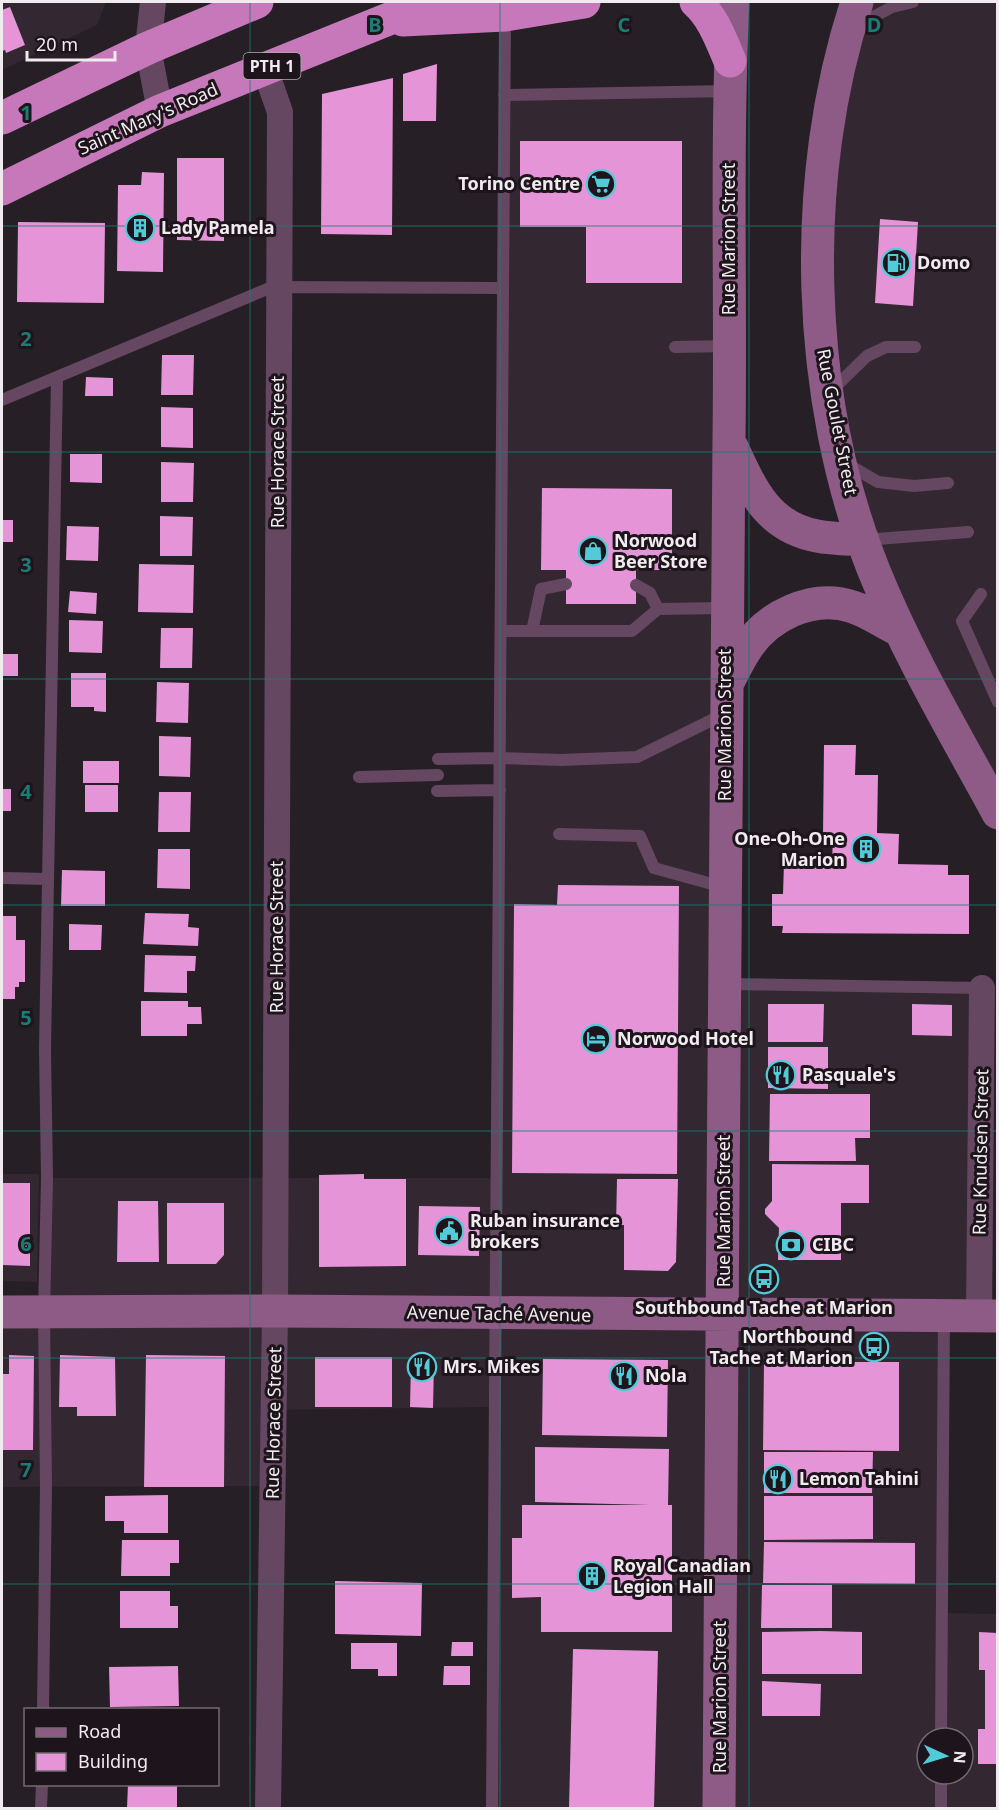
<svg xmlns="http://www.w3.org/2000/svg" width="999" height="1810" viewBox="0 0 999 1810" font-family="'Noto Sans',sans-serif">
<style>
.built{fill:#332731;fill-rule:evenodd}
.building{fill:#e494d7}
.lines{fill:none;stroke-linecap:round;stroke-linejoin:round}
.lane{stroke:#664761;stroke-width:12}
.street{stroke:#664761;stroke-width:26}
.secondary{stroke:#8d5b85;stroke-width:33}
.highway{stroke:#c678ba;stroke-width:33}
.grid{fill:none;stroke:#1a7c74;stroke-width:1.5;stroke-opacity:0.55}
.labels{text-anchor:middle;stroke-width:6;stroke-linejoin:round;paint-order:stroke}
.shield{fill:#1d151b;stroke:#b1abaf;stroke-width:1.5}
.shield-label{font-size:16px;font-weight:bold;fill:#f0ebef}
.street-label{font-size:18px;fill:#f0ebef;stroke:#1d151b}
.poi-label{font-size:18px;font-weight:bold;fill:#f0ebef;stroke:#1d151b;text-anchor:start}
.grid-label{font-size:20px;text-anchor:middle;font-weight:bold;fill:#1a7c74;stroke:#1d151b;stroke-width:6;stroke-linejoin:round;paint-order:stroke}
</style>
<rect width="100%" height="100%" fill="#261f25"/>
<path class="built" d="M2,2H106L97,25L2,70Z
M857,2H997V813L899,630L828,394L838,71Z
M729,91L725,984L982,988L979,1316H944L943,1613L997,1614V1808H492L495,1407L275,1410L274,1486L2,1487V1312L43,1313L47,1178H497L504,95ZM927,1738H963V1774H927Z
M2,1174H39L37,1282L2,1281Z"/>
<path class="building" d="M10,7L25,45L6,53L5,50L2,51V10Z
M437,64L436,121H403V74Z
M393,78L392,235L321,234L322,94Z
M520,141H682V283H586V227H520Z
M177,158H224V241L177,240Z
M142,172L164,173L163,272L117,271L118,185H141Z
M880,219L918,222L913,306L875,303Z
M18,222L105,223L104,303L17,302Z
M162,355H194L193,395H161Z
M86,377L113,378V396H85Z
M161,407L193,408V448L161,447Z
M70,454H102V483L70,482Z
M161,462L194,463L193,502H161Z
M542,488L672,489V570H636V604H566V570H541Z
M160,516L193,517L192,556H160Z
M2,520H13V542H2Z
M67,526L99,527L98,561L66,560Z
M139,564L194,565L193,613L138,612Z
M70,591L97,593L96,614L68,612Z
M69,620L103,621L102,653L69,652Z
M161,628H193L192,668H160Z
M2,654H18V676H2Z
M71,673H106V712L94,711V707H71Z
M157,682L189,683L188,723L156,722Z
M159,736L191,737L190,777L159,776Z
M824,745H856L855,775H878L877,833L899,834L898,864L948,865V875H969V934L782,933L783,926H772V894H783L784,863H832L833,835H823Z
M83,761H119V783H83Z
M85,785H118V812H85Z
M2,789H11V811H2Z
M159,792H191L190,832H158Z
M158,849H190V889L157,888Z
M62,870L105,871V906H61Z
M558,885L679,886L677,1174L512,1173L514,904L557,905Z
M145,913L189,914L188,927L199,928L198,946L143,944Z
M2,916H16V940H25V982H19V987H15V999H2Z
M69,924L102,925L101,950H69Z
M145,955L196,956L195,971H187V993L144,992Z
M141,1001H188V1007H201L202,1024H187V1036H141Z
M768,1004H824L823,1042H768Z
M912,1004L952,1005V1036L912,1035Z
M768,1047H828V1089L768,1088Z
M770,1094H870V1138H855L856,1161H769Z
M772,1164L869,1165V1203H841V1260H778L779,1228L765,1214V1209L772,1201Z
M364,1174V1179H406V1266L319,1267V1175Z
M617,1179H678L676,1262L668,1271L624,1270V1225H616Z
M2,1183H30V1266L2,1265Z
M118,1201H158L159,1262H117Z
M167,1203H224V1255L216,1264H167Z
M419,1206L480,1207L479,1256L418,1255Z
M9,1355L34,1356L33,1450H2V1374H9Z
M60,1355L115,1357L116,1416H77V1407H59Z
M146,1355L225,1356L224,1487H144Z
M315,1357H392V1407H315Z
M543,1359L668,1360L667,1437L542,1435Z
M764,1362H899V1451L763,1450Z
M411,1363H434L433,1408L410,1407Z
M535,1447L669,1449L668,1505H672V1632H541V1597L512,1598V1538H522V1505H650L535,1502Z
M764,1452H873L872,1493H764Z
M168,1495V1533H124V1521H105V1496Z
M764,1496H873V1539L764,1540Z
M122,1540H179V1563H170V1576H121Z
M764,1542L915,1543V1584L763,1583Z
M335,1581L422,1583L421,1636L335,1634Z
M762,1585H832V1628H761Z
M120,1591H170V1606H178V1628H120Z
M820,1631L862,1632V1674H762V1632Z
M979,1632L998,1633V1764H978V1729H985V1670H979Z
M452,1642H473V1656H451Z
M351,1643H397V1676H378V1669H351Z
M573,1649L658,1651L654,1808H569Z
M178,1666L179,1706L110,1707L109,1667Z
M444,1666H470V1685H443Z
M762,1681L821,1684L820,1716H762Z
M128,1784H177V1808H127Z"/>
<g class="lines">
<path class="lane" d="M856,26L892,7L913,2
M504,95L728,91
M675,347L728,346
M831,391L867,356L886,347H915
M2,400L272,287L503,288
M847,464L878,482L914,486L948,483
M864,540L968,532
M636,585L650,593L658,609
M981,594L962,621L998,702
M501,631H632L658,609L725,608
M532,631L541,589L566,584
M438,759L500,758L561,760L637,757L724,714
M359,777L438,775
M437,791L500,790
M559,834L640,836L654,868L723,887
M2,878L48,879
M725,984L982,988
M43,1710L46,1486L44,1313L47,1178L45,1049L57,377
M941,1738L944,1316
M41,1808L42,1784
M492,1808L505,18
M941,1808V1774"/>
<path class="street" d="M153,2L148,48L160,111
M265,69L280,112L275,1311L268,1808
M979,1316L982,988"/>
<path class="secondary" d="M857,2C799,177 805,399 874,571C908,655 955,734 998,813
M732,447C751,488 767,527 817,536C832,539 848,539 863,540
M727,684C733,673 738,662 745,651C766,616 813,593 853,607C869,612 884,623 899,630
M2,1312L275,1311L998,1316
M719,1808C723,1351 723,894 729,437C731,292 726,147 733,2"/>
<path class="highway" d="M696,2C713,17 721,40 730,61
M403,20L505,15L584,2
M2,118L148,48L257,2
M2,189L160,111L431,2"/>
</g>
<path class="grid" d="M250,2V1808M500,2V1808M749,2V1808M2,226H998M2,452H998M2,679H998M2,905H998M2,1131H998M2,1358H998M2,1584H998"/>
<defs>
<g id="supermarket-ring" transform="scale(1.5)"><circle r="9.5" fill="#1d151b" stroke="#52cbd8" stroke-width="1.5"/><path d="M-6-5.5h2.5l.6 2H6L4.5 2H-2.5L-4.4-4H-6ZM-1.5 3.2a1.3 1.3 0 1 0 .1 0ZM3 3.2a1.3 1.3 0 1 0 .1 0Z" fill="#52cbd8"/></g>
<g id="building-ring" transform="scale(1.5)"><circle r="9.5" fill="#1d151b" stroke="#52cbd8" stroke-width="1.5"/><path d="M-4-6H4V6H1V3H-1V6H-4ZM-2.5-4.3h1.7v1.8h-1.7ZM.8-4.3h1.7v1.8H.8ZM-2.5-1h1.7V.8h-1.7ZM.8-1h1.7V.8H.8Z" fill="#52cbd8"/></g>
<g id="fuel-ring" transform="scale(1.5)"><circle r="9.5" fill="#1d151b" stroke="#52cbd8" stroke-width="1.5"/><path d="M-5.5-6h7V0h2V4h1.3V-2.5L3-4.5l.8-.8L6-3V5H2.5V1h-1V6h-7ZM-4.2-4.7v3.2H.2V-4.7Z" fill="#52cbd8"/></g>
<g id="shop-ring" transform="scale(1.5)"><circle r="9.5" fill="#1d151b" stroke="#52cbd8" stroke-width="1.5"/><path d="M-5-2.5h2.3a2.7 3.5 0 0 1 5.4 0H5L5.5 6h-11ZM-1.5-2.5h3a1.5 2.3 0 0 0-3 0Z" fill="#52cbd8"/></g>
<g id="hotel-ring" transform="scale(1.5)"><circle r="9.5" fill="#1d151b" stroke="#52cbd8" stroke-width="1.5"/><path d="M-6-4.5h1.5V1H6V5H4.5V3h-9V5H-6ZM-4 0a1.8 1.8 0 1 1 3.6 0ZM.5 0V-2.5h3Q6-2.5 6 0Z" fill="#52cbd8"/></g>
<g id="restaurant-ring" transform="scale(1.5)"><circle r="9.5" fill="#1d151b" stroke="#52cbd8" stroke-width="1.5"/><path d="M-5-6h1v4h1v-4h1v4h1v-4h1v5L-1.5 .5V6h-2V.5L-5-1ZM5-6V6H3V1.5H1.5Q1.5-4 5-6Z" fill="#52cbd8"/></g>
<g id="civic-ring" transform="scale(1.5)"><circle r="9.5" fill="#1d151b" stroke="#52cbd8" stroke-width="1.5"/><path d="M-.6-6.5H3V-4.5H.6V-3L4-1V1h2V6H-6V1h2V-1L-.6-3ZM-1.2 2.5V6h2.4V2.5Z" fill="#52cbd8"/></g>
<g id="bank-ring" transform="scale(1.5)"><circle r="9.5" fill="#1d151b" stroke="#52cbd8" stroke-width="1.5"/><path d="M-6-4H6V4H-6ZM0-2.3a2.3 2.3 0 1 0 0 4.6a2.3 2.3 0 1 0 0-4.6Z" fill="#52cbd8"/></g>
<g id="bus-ring" transform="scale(1.5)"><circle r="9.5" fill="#1d151b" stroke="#52cbd8" stroke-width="1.5"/><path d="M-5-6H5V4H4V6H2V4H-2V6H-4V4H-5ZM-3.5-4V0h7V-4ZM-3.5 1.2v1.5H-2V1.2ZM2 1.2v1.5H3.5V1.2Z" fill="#52cbd8"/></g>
</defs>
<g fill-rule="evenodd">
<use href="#supermarket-ring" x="601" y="184"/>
<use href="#building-ring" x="140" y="228"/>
<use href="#fuel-ring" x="896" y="263"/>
<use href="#shop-ring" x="593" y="551"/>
<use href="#building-ring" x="866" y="849"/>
<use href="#hotel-ring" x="596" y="1039"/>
<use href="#restaurant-ring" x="781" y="1075"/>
<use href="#civic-ring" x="449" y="1231"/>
<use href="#bank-ring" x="791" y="1245"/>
<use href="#bus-ring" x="764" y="1279"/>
<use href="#bus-ring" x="874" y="1347"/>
<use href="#restaurant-ring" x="422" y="1367"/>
<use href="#restaurant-ring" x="624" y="1376"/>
<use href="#restaurant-ring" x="778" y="1479"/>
<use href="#building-ring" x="592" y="1576"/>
</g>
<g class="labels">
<rect class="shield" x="243.5" y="53" width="57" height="26" rx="4.5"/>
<g class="shield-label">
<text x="272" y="72">PTH 1</text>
</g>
<g class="street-label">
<text transform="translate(148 119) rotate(-24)" y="6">Saint Mary's Road</text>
<text transform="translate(729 239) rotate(-90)" y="6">Rue Marion Street</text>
<text transform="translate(837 422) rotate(79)" y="6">Rue Goulet Street</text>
<text transform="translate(278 452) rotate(-90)" y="6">Rue Horace Street</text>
<text transform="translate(725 725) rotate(-90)" y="6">Rue Marion Street</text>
<text transform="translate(277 937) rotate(-90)" y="6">Rue Horace Street</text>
<text transform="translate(981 1152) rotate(-89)" y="6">Rue Knudsen Street</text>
<text transform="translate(724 1211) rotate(-90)" y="6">Rue Marion Street</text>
<text transform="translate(499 1314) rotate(1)" y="6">Avenue Taché Avenue</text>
<text transform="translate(274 1423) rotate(-89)" y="6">Rue Horace Street</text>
<text transform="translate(720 1697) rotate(-90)" y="6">Rue Marion Street</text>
</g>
<g class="poi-label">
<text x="580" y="190" text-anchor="end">Torino Centre</text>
<text x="161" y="234">Lady Pamela</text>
<text x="917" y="269">Domo</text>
<text x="614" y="547">Norwood<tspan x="614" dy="21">Beer Store</tspan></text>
<text x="845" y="845" text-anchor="end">One-Oh-One<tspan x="845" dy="21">Marion</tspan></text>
<text x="617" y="1045">Norwood Hotel</text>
<text x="802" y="1081">Pasquale's</text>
<text x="470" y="1227">Ruban insurance<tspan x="470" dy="21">brokers</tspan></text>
<text x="812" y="1251">CIBC</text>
<text x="764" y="1314" text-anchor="middle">Southbound Tache at Marion</text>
<text x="853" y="1343" text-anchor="end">Northbound<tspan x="853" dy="21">Tache at Marion</tspan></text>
<text x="443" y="1373">Mrs. Mikes</text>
<text x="645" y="1382">Nola</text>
<text x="799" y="1485">Lemon Tahini</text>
<text x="613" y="1572">Royal Canadian<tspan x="613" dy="21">Legion Hall</tspan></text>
</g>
</g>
<g class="grid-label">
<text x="375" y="32">B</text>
<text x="624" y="32">C</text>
<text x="874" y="32">D</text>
<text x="26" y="120">1</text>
<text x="26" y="346">2</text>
<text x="26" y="572">3</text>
<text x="26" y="799">4</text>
<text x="26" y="1025">5</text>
<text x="26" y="1251">6</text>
<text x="26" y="1477">7</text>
</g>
<rect width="999" height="1810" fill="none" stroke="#f0ebef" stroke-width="6"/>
<rect x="24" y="1708" width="195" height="78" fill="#1d151b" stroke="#716b70" stroke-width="1.5"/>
<rect x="36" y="1728" width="30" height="9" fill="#8d5b85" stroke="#716b70" stroke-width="1.5"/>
<text x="78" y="1738" font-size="18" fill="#f0ebef">Road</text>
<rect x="36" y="1753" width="30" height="18" fill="#e494d7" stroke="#716b70" stroke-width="1.5"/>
<text x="78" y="1768" font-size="18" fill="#f0ebef">Building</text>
<g transform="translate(945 1756) rotate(94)"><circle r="28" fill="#1d151b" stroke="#716b70" stroke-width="1.5"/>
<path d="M0-4.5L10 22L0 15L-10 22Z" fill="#52cbd8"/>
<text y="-9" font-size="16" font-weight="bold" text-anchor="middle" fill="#f0ebef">N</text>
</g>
<path d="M27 51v9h88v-9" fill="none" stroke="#f0ebef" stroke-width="3"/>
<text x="36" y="51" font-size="18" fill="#f0ebef" stroke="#1d151b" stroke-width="4.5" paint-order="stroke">20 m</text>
</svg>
